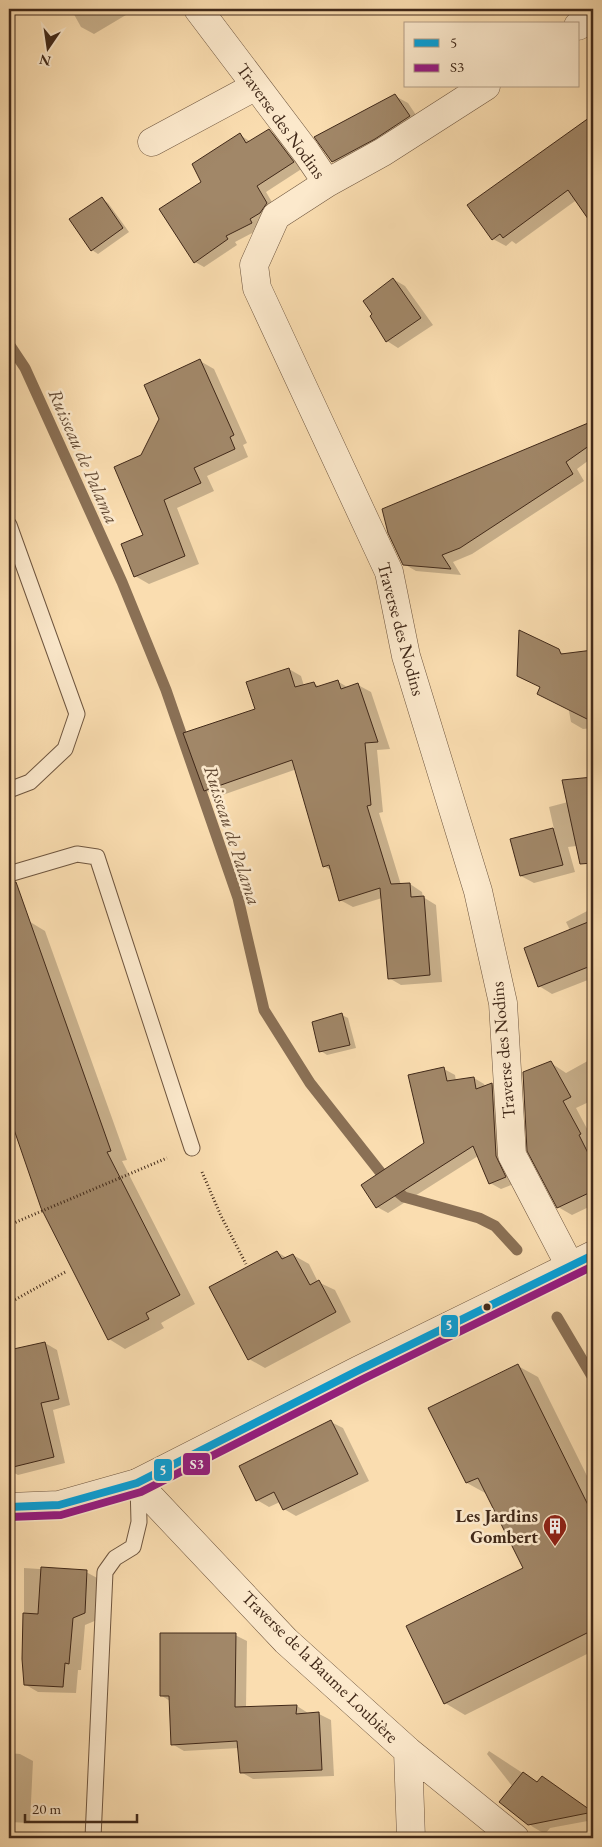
<svg xmlns="http://www.w3.org/2000/svg" width="602" height="1847" viewBox="0 0 602 1847" font-family="'EB Garamond',serif">
<style>
.shadow{fill:#0003}
.lines{fill:none;stroke-linecap:round;stroke-linejoin:round}
.stream{stroke:#8a7055;stroke-width:11}
.building{fill:#a18768;stroke:#412919}
.service-casing{stroke:#6f563f;stroke-width:17}
.minor-casing{stroke:#6f563f;stroke-width:29}
.tertiary-casing{stroke:#6f563f;stroke-width:29}
.path{stroke:#412919;stroke-width:3;stroke-dasharray:1 2.5;stroke-linecap:butt}
.service{stroke:#fce9cc;stroke-width:15}
.minor{stroke:#fce9cc;stroke-width:28}
.tertiary{stroke:#fce9cc;stroke-width:28}
.bus-1-casing{stroke:#fce9cc;stroke-width:11}
.bus-2-casing{stroke:#fce9cc;stroke-width:11}
.bus-1{stroke:#06a0d9;stroke-width:8}
.bus-2{stroke:#951b81;stroke-width:8}
.bus-dot{fill:#412919;stroke:#fce9cc;stroke-width:2}
.labels{text-anchor:middle;stroke-width:5;stroke-linejoin:round;paint-order:stroke}
.street-label{font-size:18px;fill:#412919;stroke:#fce9cc}
.poi-label{font-size:18px;font-weight:bold;fill:#412919;stroke:#fce9cc;text-anchor:end}
.water-label{font-size:19px;font-style:italic;fill:#664d37;stroke:#fce9cc}
.line-badge{stroke:#fce9cc;stroke-width:2}
.badge-label{font-size:14px;text-anchor:middle;font-weight:bold;fill:#fff}
</style>
<rect width="100%" height="100%" fill="#faddb0"/>
<filter id="stains"><feTurbulence type="fractalNoise" baseFrequency=".004" numOctaves="4"/><feColorMatrix values="0 0 0 0 .2 0 0 0 0 .09 0 0 0 0 .02 0 0 0 .5 -.17"/></filter>
<radialGradient id="worn" r=".72"><stop offset=".6" stop-color="#630" stop-opacity="0"/><stop offset="1" stop-color="#630" stop-opacity=".3"/></radialGradient>
<path class="shadow" d="M71,9H136L94,34L81,27Z
M395,96L408,103L422,124L346,169L333,161Z
M587,121L593,124V188L516,244L512,241L506,246L493,239Z
M269,131L279,136L303,168L266,192L276,209L260,229L235,242L237,245L204,267L195,262L203,183L240,135L251,142Z
M102,199L108,203L129,232L98,254L92,250Z
M393,279L405,286L433,325L398,348L387,341Z
M200,361L214,369L247,443L243,445L248,457L207,476L214,491L177,508L199,564L149,584L135,576L145,536L142,456Z
M593,422V457L577,469L584,481L472,554L453,562L461,575L416,571L404,564L383,510Z
M558,651L565,654L593,652V728L583,729L571,722Z
M289,669L301,676L304,686L313,683L320,687L337,681L349,688L358,685L371,692L390,749L377,750L383,812L379,813L401,885L410,884L422,892L423,897L436,905L442,982L401,985L389,978L382,898L353,907L340,900L332,871L324,866L297,769L217,797L205,790L257,710Z
M593,779V844L568,847L575,872L534,883L521,876L512,840L554,829L549,807L568,802L563,781Z
M593,908V978L552,994L539,986L570,930L566,922Z
M17,914L45,931L127,1160L122,1161L195,1304L161,1323L164,1328L125,1349L109,1339L42,1207L9,1113V916Z
M342,1015L348,1018L356,1048L327,1055L321,1051Z
M593,1058V1100L576,1108L593,1140L591,1143L593,1146V1205L572,1215L558,1207L551,1063L566,1073Z
M444,1069L455,1075L456,1081L474,1078L484,1084L485,1087L492,1084L503,1091L516,1183L501,1189L490,1183L478,1156L388,1213L377,1207L426,1144Z
M277,1252L287,1258L293,1255L309,1264L318,1282L335,1290L351,1322L265,1368L249,1359Z
M45,1343L57,1350L70,1405L53,1410L65,1463L18,1475L9,1470V1376L13,1375L9,1351Z
M518,1366L538,1377L593,1488V1651L465,1715L445,1703L524,1569L487,1494L467,1483L430,1408Z
M331,1422L343,1428L369,1481L296,1516L284,1509L280,1502L269,1507L257,1500Z
M24,1568L86,1572L99,1579L97,1620L85,1625L81,1670H78L76,1693L38,1692L26,1685L24,1659Z
M235,1635L247,1641L246,1708L297,1706L308,1713V1714H319L331,1720L334,1776L253,1779L241,1772L239,1748L184,1751L172,1744L170,1701L162,1696Z
M489,1751L538,1783L554,1785L593,1812V1820L550,1828L545,1834L533,1827L501,1802L513,1787L487,1754Z
M9,1753L20,1754L33,1761L30,1823L9,1822Z"/>
<g class="lines">
<path class="stream" d="M9,344L25,368L122,582L166,690L238,898L264,1010L310,1083L392,1187L404,1197L479,1218L495,1226L517,1250
M557,1317L593,1378"/>
</g>
<path class="building" d="M395,94L410,116L375,139L332,162L314,137Z
M593,115V226L568,190L503,238L500,234L492,240L467,205Z
M269,129L294,162L257,186L267,203L260,213L250,219L252,223L226,236L228,239L194,263L159,209L201,182L192,164L240,133L246,143Z
M102,197L123,228L91,251L69,219Z
M393,278L421,318L386,342L370,316L372,314L363,301Z
M200,359L234,435L230,437L235,449L194,468L201,483L164,500L185,556L134,577L121,544L143,535L114,467L141,455L159,419L144,385Z
M593,421V443L566,462L573,474L460,548L442,555L451,569L403,565L388,533L382,509Z
M519,630L559,649L561,654L593,650V722L537,694L540,687L517,676Z
M289,668L295,687L314,682L316,687L338,680L341,689L358,683L378,742L365,743L371,805L367,806L391,884L410,883L411,897L424,896L430,975L388,979L380,888L339,901L329,865L323,867L292,760L204,791L183,733L255,709L246,682Z
M593,777V863L580,864L562,780Z
M553,828L563,865L520,876L510,839Z
M16,882L111,1151L107,1152L180,1295L146,1313L149,1319L108,1340L41,1208L9,1115V883Z
M593,920V965L538,987L524,948Z
M342,1013L350,1045L319,1052L312,1022Z
M551,1061L571,1097L563,1101L581,1134L579,1135L593,1163V1191L557,1208L527,1151L523,1072Z
M444,1067L447,1081L474,1077L476,1089L492,1083L496,1156L506,1177L489,1184L473,1146L376,1208L361,1185L424,1143L408,1075Z
M277,1251L282,1259L293,1254L310,1285L319,1280L336,1312L248,1360L209,1287Z
M45,1342L59,1399L41,1403L54,1457L9,1468V1350Z
M518,1364L593,1515V1630L444,1704L406,1626L523,1568L478,1478L466,1483L428,1408Z
M331,1420L358,1474L283,1510L274,1492L256,1501L239,1466Z
M41,1567L87,1570L85,1613L73,1618L69,1664L65,1663L63,1687L24,1685L22,1659L23,1613L38,1614Z
M160,1633H236L235,1707L297,1705L296,1714L319,1712L322,1770L240,1773L237,1741L171,1745L169,1696H160Z
M523,1772L537,1782L542,1776L593,1812L528,1825L499,1802Z"/>
<g class="lines">
<g class="service-casing">
<path id="service" d="M9,525L77,714L65,749L30,782L9,790
M9,874L77,854L97,857L192,1148
M93,1838L105,1572L115,1558L133,1547L139,1522L138,1484"/>
</g>
<g class="minor-casing">
<path id="minor" d="M198,9L306,152L327,183L276,216L254,265L257,288L389,572L406,656L478,891L503,1003L512,1155L570,1266
M578,26L593,16
M152,142L256,86
M327,183L383,152L486,86
M137,1483L286,1641L408,1751L515,1838
M408,1751L411,1838"/>
</g>
<g class="tertiary-casing">
<path id="tertiary" d="M9,1507L59,1505L137,1483L359,1370L593,1255"/>
</g>
<path class="path" d="M202,1172L221,1216L246,1264
M9,1225L167,1158
M9,1303L67,1271"/>
<use href="#service" class="service"/>
<use href="#minor" class="minor"/>
<use href="#tertiary" class="tertiary"/>
<g class="bus-1-casing">
<path id="bus-1" d="M9,1507L59,1505L137,1483L359,1370L593,1255"/>
</g>
<g class="bus-2-casing">
<path id="bus-2" d="M9,1517L61,1515L141,1492L363,1379L593,1266"/>
</g>
<use href="#bus-1" class="bus-1"/>
<use href="#bus-2" class="bus-2"/>
</g>
<defs>
<g id="building-pin" transform="scale(1.25)"><path d="M0 17L-7.5 6A9.5 9.5 0 1 1 7.5 6Z" fill="#8f2418" stroke="#fce9cc"/><path d="M-4-6H4V6H1V3H-1V6H-4ZM-2.5-4.3h1.7v1.8h-1.7ZM.8-4.3h1.7v1.8H.8ZM-2.5-1h1.7V.8h-1.7ZM.8-1h1.7V.8H.8Z" fill="#fff"/></g>
</defs>
<g fill-rule="evenodd">
<use href="#building-pin" x="555" y="1526"/>
</g>
<circle class="bus-dot" cx="487" cy="1307" r="4.5"/>
<g class="labels">
<g class="street-label">
<text transform="translate(281 121) rotate(54)" y="6">Traverse des Nodins</text>
<text transform="translate(401 629) rotate(75)" y="6">Traverse des Nodins</text>
<text transform="translate(503 1050) rotate(-95)" y="6">Traverse des Nodins</text>
<text transform="translate(320 1667) rotate(44)" y="6">Traverse de la Baume Loubière</text>
</g>
<g class="poi-label">
<text x="538" y="1522">Les Jardins<tspan x="538" dy="21">Gombert</tspan></text>
</g>
<g class="water-label">
<text transform="translate(84 456) rotate(66)" y="7">Ruisseau de Palama</text>
<text transform="translate(233 835) rotate(72)" y="7">Ruisseau de Palama</text>
</g>
</g>
<g class="line-badge">
<rect x="440" y="1314" width="19" height="24" rx="5" fill="#06a0d9"/>
<rect x="182" y="1452" width="29" height="24" rx="5" fill="#951b81"/>
<rect x="153" y="1458" width="20" height="24" rx="5" fill="#06a0d9"/>
</g>
<g class="badge-label">
<text x="449" y="1330">5</text>
<text x="197" y="1469">S3</text>
<text x="163" y="1475">5</text>
</g>
<rect width="602" height="1847" fill="none" stroke="#faddb0" stroke-width="30"/>
<rect x="10" y="10" width="582" height="1827" fill="none" stroke="#412919" stroke-width="2.5"/>
<rect x="15" y="15" width="572" height="1817" fill="none" stroke="#412919"/>
<rect x="404" y="22" width="175" height="65" fill="#fce9cc" stroke="#b19c84"/>
<rect x="414" y="39" width="25" height="8" fill="#06a0d9" stroke="#b19c84"/>
<text x="450" y="48" font-size="15" fill="#412919">5</text>
<rect x="414" y="64" width="25" height="8" fill="#951b81" stroke="#b19c84"/>
<text x="450" y="72" font-size="15" fill="#412919">S3</text>
<g transform="translate(48 48) rotate(193)" stroke="#fce9cc" stroke-width="4" paint-order="stroke">
<path d="M0-4L9 19L0 12L-9 19Z" fill="#412919"/>
<text y="-8" font-size="14" font-weight="bold" text-anchor="middle" fill="#412919">N</text>
</g>
<path d="M25 1814v8h112v-8" fill="none" stroke="#412919" stroke-width="2.5"/>
<text x="32" y="1814" font-size="15" fill="#412919" stroke="#fce9cc" stroke-width="4" paint-order="stroke">20 m</text>
<rect width="100%" height="100%" filter="url(#stains)"/>
<rect width="100%" height="100%" fill="url(#worn)"/>
</svg>
